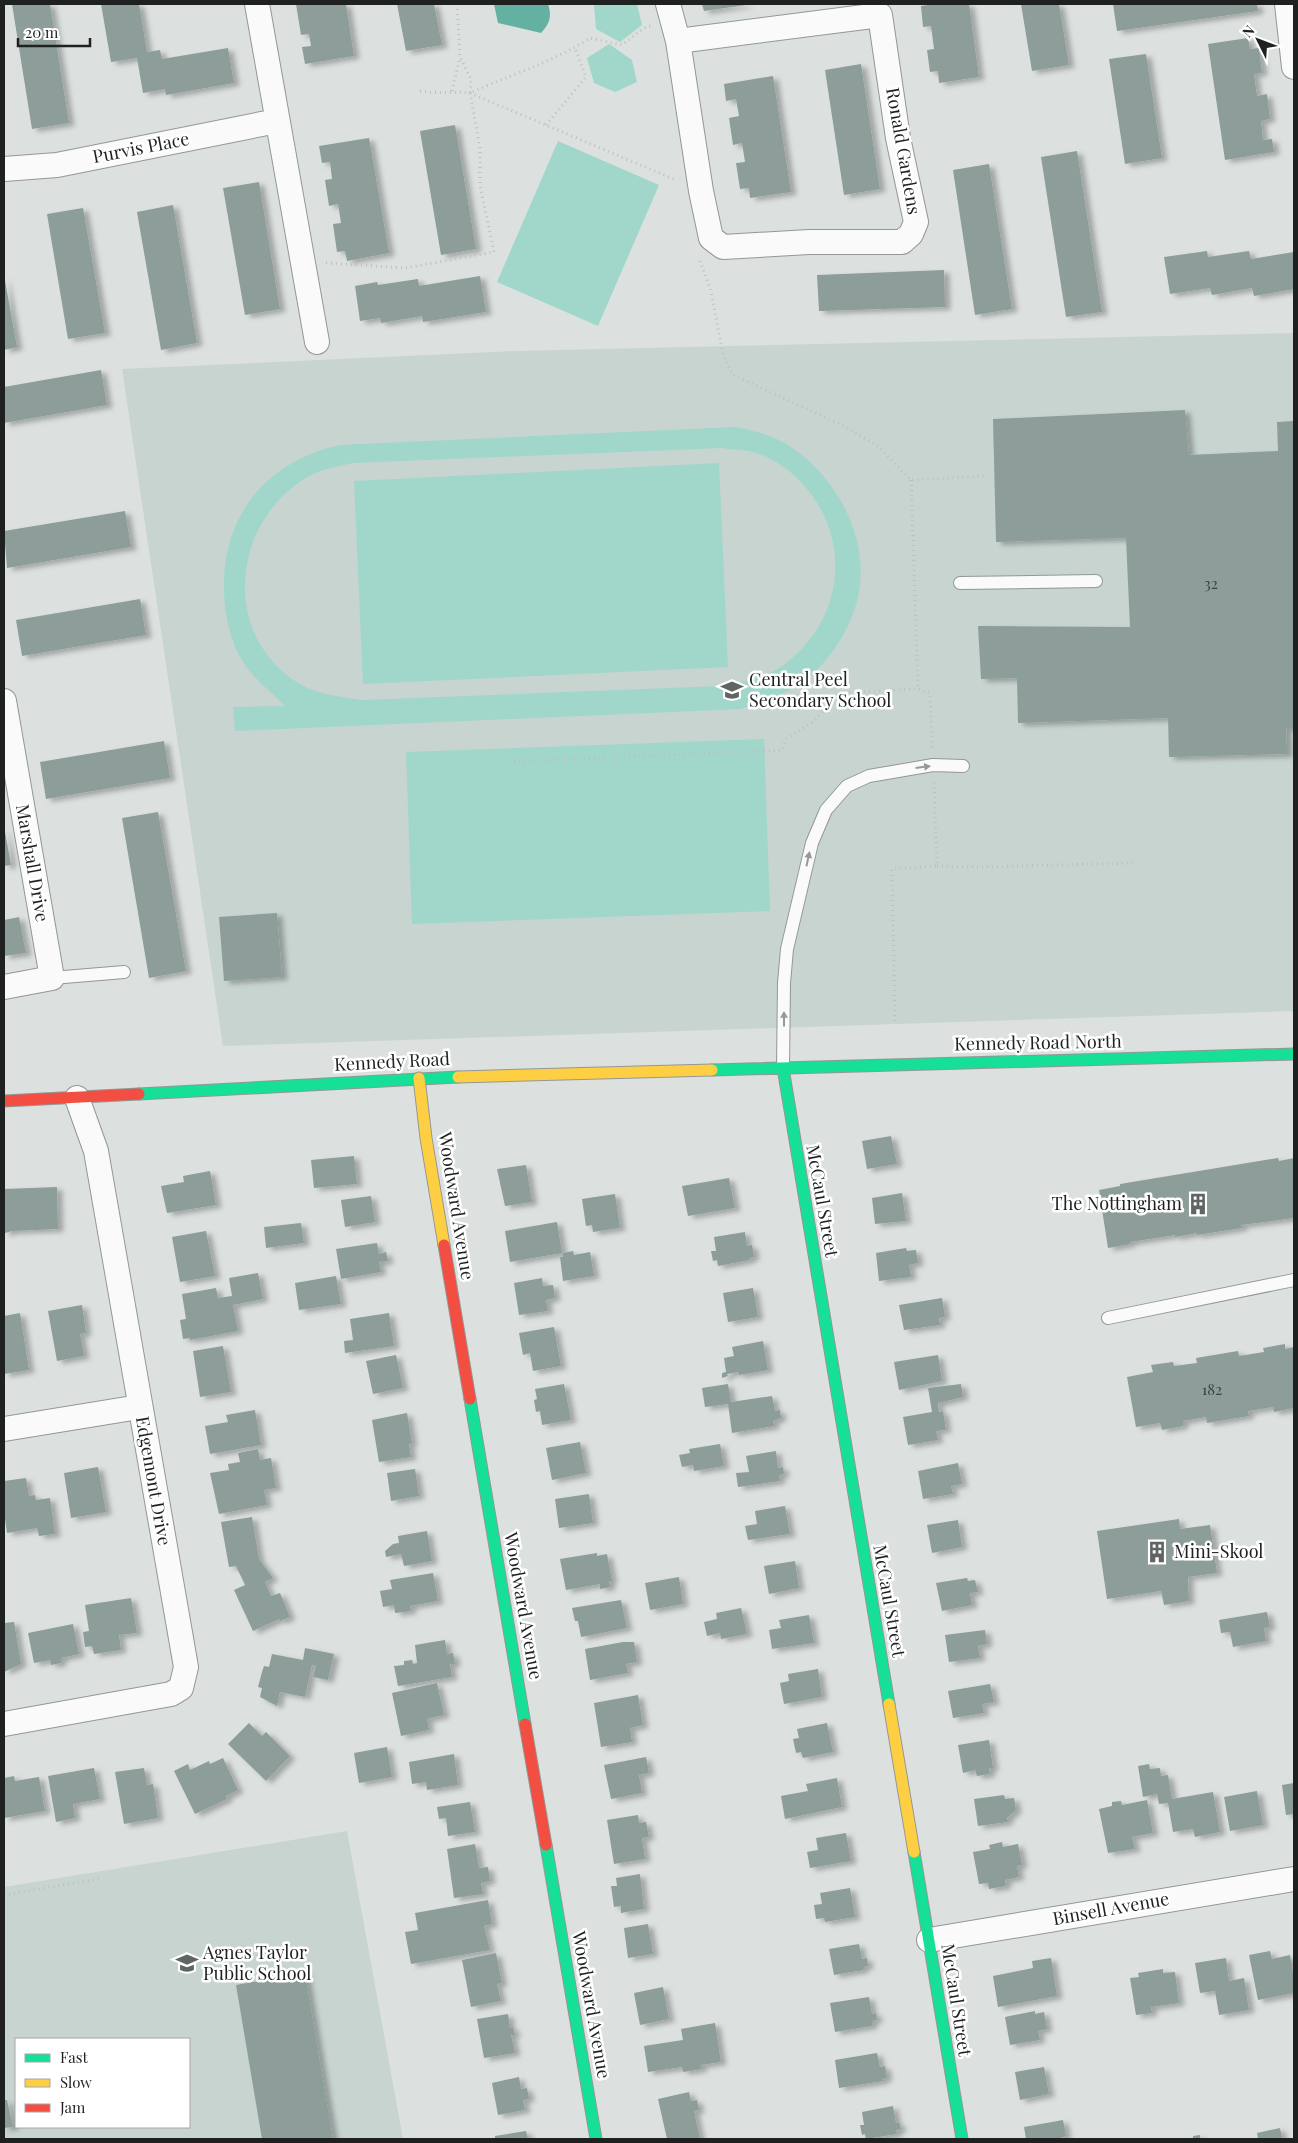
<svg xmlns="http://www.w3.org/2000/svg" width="1298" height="2143" viewBox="0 0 1298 2143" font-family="'Playfair Display',serif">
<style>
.built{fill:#c8d4d0;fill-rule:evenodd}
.green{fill:#a0d7ca;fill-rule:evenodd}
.water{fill:#64b1a2}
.building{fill:#8d9d9a;filter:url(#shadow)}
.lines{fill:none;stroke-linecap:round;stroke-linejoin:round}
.lane-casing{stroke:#939796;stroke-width:14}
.street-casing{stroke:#939796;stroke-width:26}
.fast-casing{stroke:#939796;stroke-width:13}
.slow-casing{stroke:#939796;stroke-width:13}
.jam-casing{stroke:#939796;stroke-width:13}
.path{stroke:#bfbfbf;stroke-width:3;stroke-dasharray:1 4;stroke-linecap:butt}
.lane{stroke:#fafafa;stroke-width:12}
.street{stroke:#fafafa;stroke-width:24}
.fast{stroke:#16e098;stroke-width:11}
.slow{stroke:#ffcf43;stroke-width:11}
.jam{stroke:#f24e42;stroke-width:11}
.oneway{fill:#979898}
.labels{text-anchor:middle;stroke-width:5;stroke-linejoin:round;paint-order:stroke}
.number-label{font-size:15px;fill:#3a403e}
.street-label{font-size:18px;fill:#1e2120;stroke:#fff}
.poi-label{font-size:18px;fill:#1e2120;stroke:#fff;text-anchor:start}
</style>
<defs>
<filter id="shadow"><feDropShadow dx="5.5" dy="3" stdDeviation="2.5" flood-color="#0004"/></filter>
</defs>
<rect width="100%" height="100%" fill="#dce1df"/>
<path class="built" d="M1294,333V1011L223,1046L122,369L516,351Z
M347,1831L403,2139H4V1887ZM16,2039H189V2127H16Z"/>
<path class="green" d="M596,4H637L642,25L620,42L596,29L594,6Z
M609,44L632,60L637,82L615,92L594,83L587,58Z
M558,141L659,185L598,326L497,282Z
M734,427C754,430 778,437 794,449C840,482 870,541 858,597C852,624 836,650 817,670C798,691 767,700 741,709L235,731L233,707L285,706C271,692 254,679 243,662C230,641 225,616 224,593C221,516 266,462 339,445ZM722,448C733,450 745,449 756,453C773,458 788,469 800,481C853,536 845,619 785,664C766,678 743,682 720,686L363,700C342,697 319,695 300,684C218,635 232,516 313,474C325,468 341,466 353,463Z
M719,463L728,667L363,684L354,481Z
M764,739L770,911L412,924L406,752Z"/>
<path class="water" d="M494,4H548C552,17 550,23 541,33L498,23Z"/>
<path class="building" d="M12,4H50L69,123L32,129Z
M101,4H139L147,52L160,50L162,59L228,48L234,83L166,95L165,89L143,93L137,58L111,62Z
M296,4H346L354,56L305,64L302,47L311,46L309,34L301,35Z
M397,4H434L442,45L406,51Z
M702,4H746V5L704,11Z
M928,4H969L979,77L939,83L938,71L930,72L927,50L934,49L931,26L923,27L921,6L928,5Z
M1021,4H1059L1069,65L1032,71Z
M1113,4H1257L1258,11L1117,31Z
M1248,38L1250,49L1259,48L1262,73L1254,74L1257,96L1267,94L1270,119L1261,121L1263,140L1272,139L1274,152L1225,160L1208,44Z
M1146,54L1162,158L1125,164L1109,59Z
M861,64L880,189L844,195L825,70Z
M773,76L791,192L750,198L749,188L740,189L736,163L745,162L742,143L733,145L729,118L739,116L736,99L726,101L724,84Z
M455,125L476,249L441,255L420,131Z
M369,138L389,253L347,261L345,251L337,252L333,224L341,223L338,204L329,206L325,180L332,179L330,162L322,163L319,146Z
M1077,151L1102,312L1066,317L1041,157Z
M989,164L1012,309L975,315L953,170Z
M259,182L280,309L245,315L223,188Z
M173,205L197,343L161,350L137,212Z
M83,208L105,333L68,339L47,214Z
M1207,251L1208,257L1249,251L1251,259L1294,252V289L1254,296L1252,288L1212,295L1210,288L1170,294L1164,257Z
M944,270L945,307L819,311L817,275Z
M4,275L17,347L4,350Z
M480,276L486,312L423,322L422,316L381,323L380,318L360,321L355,286L377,282L378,285L418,279L419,286Z
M101,370L107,405L4,423V387Z
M1185,410L1189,455L1278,451L1277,422L1294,421V728H1286L1287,754L1169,757L1168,718L1018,723L1017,678L981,679L978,626L1130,627L1126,538L996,542L993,419Z
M125,511L131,547L7,568L4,531Z
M140,599L146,635L22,656L16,620Z
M164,741L170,778L46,799L40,762Z
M158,812L186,971L149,978L122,818Z
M4,826L11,865L4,866Z
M277,913L282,977L224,981L219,917Z
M19,917L26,953L4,956V920Z
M891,1136L897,1164L867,1169L862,1141Z
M354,1156L357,1184L314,1188L311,1160Z
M1278,1158L1279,1161L1294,1158V1218L1241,1225L1242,1228L1197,1235V1233L1175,1237V1235L1130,1242V1244L1108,1248L1099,1190L1120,1186V1184Z
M526,1165L532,1202L505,1206L497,1169Z
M210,1171L216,1205L167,1213L161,1186L184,1182L183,1176Z
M729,1178L735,1208L688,1216L682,1186Z
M57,1187L58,1229L10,1231V1232L4,1233V1189Z
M902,1193L906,1221L875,1224L872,1198Z
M615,1194L620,1228L593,1232L592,1225L586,1226L582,1199Z
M371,1196L375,1222L345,1227L341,1200Z
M557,1222L562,1253L510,1262L505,1231Z
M301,1223L304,1243L266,1248L264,1227Z
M206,1231L215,1276L180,1282L172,1237Z
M745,1232L747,1246L752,1245L754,1257L749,1258L750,1260L718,1266L717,1260L713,1261L711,1251H716L714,1237Z
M377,1243L379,1254L386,1252L388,1261L379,1262L381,1272L341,1279L336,1249Z
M906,1248L907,1251L916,1250L918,1263L909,1265L911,1277L879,1281L876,1253Z
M573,1251L574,1255L590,1252L594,1276L563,1281L560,1257H563V1253Z
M258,1273L263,1299L233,1305L238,1331L190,1340V1338L183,1339L180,1320L186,1319L182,1294L216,1288L218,1298L232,1296L229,1278Z
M336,1276L341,1304L299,1310L295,1283Z
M542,1278L543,1286L553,1285L555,1298L546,1300L548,1311L519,1315L514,1283Z
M753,1288L758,1317L728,1322L723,1293Z
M942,1298L945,1317L939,1318L940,1325L904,1330L899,1305Z
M82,1305L86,1333L80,1334L84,1356L57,1361L48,1311Z
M20,1313L29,1370L4,1374V1316Z
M389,1313L394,1346L345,1353L344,1341L353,1340L350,1319Z
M554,1327L561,1366L533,1371L530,1353L523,1355L519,1333Z
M763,1341L768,1370L739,1375L738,1372L727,1374L728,1376L722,1378V1373L726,1372L724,1358L734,1356L732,1347Z
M1285,1344V1349L1294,1347V1408L1274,1412L1273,1407L1248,1411L1249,1416L1207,1423L1206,1417L1183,1421V1426L1162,1430L1160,1423L1136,1427L1127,1377L1153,1372L1151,1365L1173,1362L1174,1366L1197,1363L1196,1358L1238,1351L1239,1356L1264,1352L1263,1348Z
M223,1346L231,1392L200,1397L193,1351Z
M396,1355L403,1388L373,1394L366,1361Z
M938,1355L942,1381L899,1390L894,1362Z
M564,1384L571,1420L542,1425L540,1411L536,1412L534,1400L537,1399L535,1389Z
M728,1384L731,1402L772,1396L775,1411L780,1410L781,1418L773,1421L774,1426L732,1433L728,1404L705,1407L702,1388Z
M961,1384L963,1397L938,1403L939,1412L943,1411L946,1430L936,1431L938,1440L908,1445L903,1417L932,1412L928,1388Z
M255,1410L261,1445L210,1454L205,1426L228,1422L226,1415Z
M407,1413L412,1443L409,1444L411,1457L379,1462L372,1420Z
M580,1442L586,1473L552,1480L546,1448Z
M720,1444L724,1466L694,1471L693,1465L682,1467L679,1455L690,1453L689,1449Z
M258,1449L260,1460L271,1458L276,1488L264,1490L267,1505L219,1514L210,1473L229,1470L228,1464L240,1462L238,1453Z
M776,1451L778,1468L783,1467L784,1474L779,1475L780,1481L738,1487L736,1473L749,1472L746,1456Z
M958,1463L962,1484L951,1486L953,1494L923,1499L918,1471Z
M98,1467L106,1512L71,1518L64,1473Z
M415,1469L419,1496L391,1501L387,1473Z
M26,1478L29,1496L35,1495L36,1500L50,1498L55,1534L39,1536L37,1528L7,1533L4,1511V1481Z
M589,1494L593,1523L559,1528L555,1499Z
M785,1506L790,1534L748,1540L745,1526L757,1524L755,1511Z
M252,1517L259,1559L273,1578L265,1582L271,1596L280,1593L290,1617L280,1621L279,1619L253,1631L234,1590L245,1585L236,1566L229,1567L221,1522Z
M1179,1519L1180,1529L1210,1525L1217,1573L1188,1577L1189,1601L1164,1605L1161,1591L1107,1599L1097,1531Z
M958,1520L962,1547L932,1553L927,1525Z
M427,1531L432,1561L404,1566L401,1554L386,1557L385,1551L393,1544L399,1543L398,1536Z
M597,1553V1556L607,1554L612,1581H609L610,1587L600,1589V1584L566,1590L560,1559Z
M795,1561L799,1588L769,1594L764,1566Z
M433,1573L438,1601L410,1606L411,1611L395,1613L394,1605L383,1607L380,1591L392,1589L390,1580Z
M679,1577L683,1604L650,1610L645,1583Z
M967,1578L968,1581L975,1580L978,1592L970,1593L972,1605L942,1611L936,1583Z
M131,1598L137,1633L119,1635L121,1650L94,1654L92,1646L85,1647L83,1632L89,1631L85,1605Z
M621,1600L627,1628L581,1637L578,1621H575L572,1608Z
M741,1608L747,1634L721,1639L720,1633L707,1636L704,1622L717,1619L716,1613Z
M1267,1612L1270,1627L1264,1628L1266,1641L1233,1647L1230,1632L1221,1633L1219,1620Z
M809,1615L814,1643L772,1649L769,1630L781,1628L779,1620Z
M14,1622L21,1664L4,1672V1623Z
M73,1624L79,1654L61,1658V1663L51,1665L50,1660L34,1663L28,1633Z
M985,1630L987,1644L978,1646L980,1658L949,1662L945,1635Z
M445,1640L447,1654L453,1653L455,1664H450L452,1677L398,1686L394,1666L404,1665V1661L412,1660L413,1664L417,1663L415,1645Z
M623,1642H634L637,1662L626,1664L628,1673L590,1680L585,1649Z
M305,1648L334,1654L328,1680L313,1677L316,1666L312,1665L305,1697L280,1692L277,1706L260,1697L262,1688L258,1687L262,1672L264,1666L269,1667L272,1654L303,1660Z
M818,1669L822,1697L784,1704L780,1683L789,1681L788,1674Z
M437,1683L444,1715L427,1719L429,1730L401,1736L392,1693Z
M990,1684L994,1702L982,1704L984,1713L953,1718L948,1691Z
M638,1695L643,1725L630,1728L632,1742L601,1747L594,1703Z
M249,1723L262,1736L266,1732L290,1756L266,1781L228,1744Z
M827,1723L833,1752L803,1758L801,1752L796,1753L793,1739L799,1738L797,1729Z
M989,1740L993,1768H989L990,1774L977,1776L975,1770L963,1773L958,1745Z
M387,1747L392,1777L359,1783L354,1753Z
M454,1754L458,1785L427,1790L426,1782L412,1784L409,1762Z
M646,1757L649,1773L639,1775L642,1793L611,1799L604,1765Z
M223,1758L238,1790L226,1796L227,1799L195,1814L174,1771L188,1764L190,1770L209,1761L210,1764Z
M1149,1764L1150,1769L1160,1768L1161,1776L1168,1775L1172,1799L1213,1792L1220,1832L1195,1837L1193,1829L1173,1832L1168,1803L1159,1804L1157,1794L1143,1797L1138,1766Z
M94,1768L100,1799L73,1804L75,1818L56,1822L48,1776Z
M144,1768L147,1785L153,1784L158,1818L124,1824L115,1772Z
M14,1776L15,1781L39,1777L45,1811L4,1818V1778Z
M837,1778L842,1807L785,1819L781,1796L808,1791L806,1784Z
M1294,1783V1814L1286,1815L1282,1785Z
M1257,1791L1263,1825L1230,1831L1224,1797Z
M1004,1795L1005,1799L1014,1798L1016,1810L1007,1818L1008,1822L978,1826L974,1799Z
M1147,1800L1153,1833L1132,1837L1135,1849L1108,1853L1099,1809L1112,1806V1802L1121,1801L1122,1805Z
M470,1802L475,1832L448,1836L446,1818L439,1819L437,1807Z
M638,1815L639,1823L646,1822L649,1837L642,1838L645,1859L614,1864L607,1820Z
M846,1833L851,1861L810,1868L807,1852L818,1850L816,1838Z
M1002,1842L1003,1847L1018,1844L1022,1865L1017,1866L1019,1877L1005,1880L1006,1886L989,1889L988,1883L979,1884L973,1852L990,1849L989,1845Z
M475,1844L479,1868L488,1867L490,1881L481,1883L483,1894L454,1898L447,1849Z
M640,1874L644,1909L621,1913V1906L614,1907L611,1886H617L616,1878Z
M850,1888L855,1917L825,1922L824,1918L816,1919L814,1905L822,1904L820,1893Z
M488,1900L492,1924L484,1926L490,1950L411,1964L405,1932L418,1930L415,1913Z
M648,1924L653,1954L628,1958L624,1928Z
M859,1944L862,1959L867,1958L868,1966L863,1967V1970L834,1975L829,1949Z
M1270,1951L1272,1959L1290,1955L1294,1979V1993L1258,2000L1249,1955Z
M496,1953L502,1983L497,1984L501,2001L471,2007L462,1960Z
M1051,1958L1057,1996L998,2007L993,1976L1033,1968L1032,1961Z
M1226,1958L1229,1981L1244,1978L1249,2010L1219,2015L1215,1991L1200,1993L1195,1963Z
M1163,1969V1973L1175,1972L1179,2003L1151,2007L1152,2013L1136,2015L1130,1978L1139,1977L1138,1973Z
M305,1973L333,2139H262L236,1985Z
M663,1987L669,2019L640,2025L634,1993Z
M869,1997L872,2014L876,2013L877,2020L872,2021V2026L835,2032L830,2003Z
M1035,2011V2014L1044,2012L1047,2029L1038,2031L1040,2040L1010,2045L1005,2017Z
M508,2014L510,2028L513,2027L515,2035H511L515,2053L484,2058L477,2019Z
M715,2023L721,2062L701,2065L702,2069L683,2072L682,2067L648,2072L644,2046L683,2040L681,2029Z
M877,2053L880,2067L885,2066L887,2078L882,2079L883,2081L839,2088L835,2060Z
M1044,2067L1049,2094L1020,2100L1015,2072Z
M519,2077L521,2089L527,2088L529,2099L523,2100L525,2110L498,2115L492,2083Z
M689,2092L691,2101L697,2100L699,2110L694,2111L700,2139H667L658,2099Z
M4,2100H7L13,2127L4,2128Z
M893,2106L896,2123L899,2122L901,2129L896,2130L897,2134L866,2139L865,2134L862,2135L860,2125H864L862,2112Z
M1063,2120L1066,2136L1057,2139H1026L1024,2127Z
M1280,2128L1282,2139H1258L1257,2133Z
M526,2131L528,2139H495V2136Z
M1200,2135V2139H1193V2136Z"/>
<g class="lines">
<g class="lane-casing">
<path id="lane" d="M960,583L1096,581
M52,978L124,972
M783,1068L784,983L787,949L812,843L826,810L847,786L869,776L933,765L963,766
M1108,1318L1294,1280"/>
</g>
<g class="street-casing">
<path id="street" d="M257,4L317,342
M668,4L678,41L701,191L711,238L723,247L809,242H902L911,234L916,222L898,138L880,15L678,41
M1287,4L1294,67
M4,169L57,165L277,121
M4,701L52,978L4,987
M4,1429L139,1407
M4,1724L171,1694L181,1688L186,1667L96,1151L77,1098
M929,1940L1294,1879"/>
</g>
<g class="fast-casing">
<path id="fast" d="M783,1068L889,1704
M712,1070L1294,1054
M139,1094L458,1077
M470,1399L525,1724
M546,1845L596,2139
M914,1852L962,2139"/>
</g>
<g class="slow-casing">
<path id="slow" d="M458,1077L712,1070
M419,1078L426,1138L444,1245
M889,1704L914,1852"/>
</g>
<g class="jam-casing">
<path id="jam" d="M4,1101L139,1094
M444,1245L470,1399
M525,1724L546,1845"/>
</g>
<path class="path" d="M457,4L460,57L471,79L470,93C510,75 553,62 590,38L622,45L644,28L651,26
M420,91C438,94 452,91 470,93L676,180
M452,91L460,57
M546,125L586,77L575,48
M700,261L711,291L723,355L733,375L842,425L878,446L911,480L984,476
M326,263L405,268L494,252L480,186V148L470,93
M911,480L918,689L930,693L932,748
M509,762L782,750L786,739L814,721L842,693L918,689
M937,866L979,867L1135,863
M895,1021L892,869L937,866L934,782
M4,1895L99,1879"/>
<use href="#lane" class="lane"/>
<use href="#street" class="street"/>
<use href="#fast" class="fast"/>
<use href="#slow" class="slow"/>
<use href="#jam" class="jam"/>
</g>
<defs><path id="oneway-solid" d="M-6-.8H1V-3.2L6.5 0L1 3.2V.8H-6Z" transform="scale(1.25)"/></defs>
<g class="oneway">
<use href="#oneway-solid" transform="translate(923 767) rotate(-7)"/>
<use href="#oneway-solid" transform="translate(808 859) rotate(-78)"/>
<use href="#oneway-solid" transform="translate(784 1019) rotate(-90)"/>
</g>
<defs>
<g id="school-bare" transform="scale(1.725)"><path d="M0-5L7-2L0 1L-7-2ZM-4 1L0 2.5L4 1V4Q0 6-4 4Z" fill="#606463" stroke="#fff" stroke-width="2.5" paint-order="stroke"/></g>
<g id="building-bare" transform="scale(1.725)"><path d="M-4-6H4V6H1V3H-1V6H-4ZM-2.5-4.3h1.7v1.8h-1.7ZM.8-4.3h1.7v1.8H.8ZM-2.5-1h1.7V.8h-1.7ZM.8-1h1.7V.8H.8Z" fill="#606463" stroke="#fff" stroke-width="2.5" paint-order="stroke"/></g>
</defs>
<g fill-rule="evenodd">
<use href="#school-bare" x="732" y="690"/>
<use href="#building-bare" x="1198" y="1204"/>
<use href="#building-bare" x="1157" y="1552"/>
<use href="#school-bare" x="187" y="1963"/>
</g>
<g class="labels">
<g class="number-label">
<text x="1211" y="589">32</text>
<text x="1212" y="1395">182</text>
</g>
<g class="street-label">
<text transform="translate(141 148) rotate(-11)" y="6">Purvis Place</text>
<text transform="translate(903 151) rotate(80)" y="6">Ronald Gardens</text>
<text transform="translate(32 863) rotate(80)" y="6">Marshall Drive</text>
<text transform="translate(1038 1043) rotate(-1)" y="6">Kennedy Road North</text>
<text transform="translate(392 1062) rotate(-3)" y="6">Kennedy Road</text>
<text transform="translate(822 1201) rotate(80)" y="6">McCaul Street</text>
<text transform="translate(456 1206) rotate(81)" y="6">Woodward Avenue</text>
<text transform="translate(153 1481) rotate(80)" y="6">Edgemont Drive</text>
<text transform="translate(889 1601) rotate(80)" y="6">McCaul Street</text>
<text transform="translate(523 1606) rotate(80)" y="6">Woodward Avenue</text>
<text transform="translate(1111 1909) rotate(-10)" y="6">Binsell Avenue</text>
<text transform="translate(956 2000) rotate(81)" y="6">McCaul Street</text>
<text transform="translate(591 2005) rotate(80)" y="6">Woodward Avenue</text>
</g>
<g class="poi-label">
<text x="749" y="686">Central Peel<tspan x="749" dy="21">Secondary School</tspan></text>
<text x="1182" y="1210" text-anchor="end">The Nottingham</text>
<text x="1174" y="1558">Mini-Skool</text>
<text x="203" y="1959">Agnes Taylor<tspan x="203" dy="21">Public School</tspan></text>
</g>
</g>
<rect width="1298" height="2143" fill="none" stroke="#1e2120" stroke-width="10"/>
<rect x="15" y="2038" width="175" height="90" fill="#ffffff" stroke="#a5a6a6"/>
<rect x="25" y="2054" width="25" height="8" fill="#16e098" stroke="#a5a6a6"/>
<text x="60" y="2063" font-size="15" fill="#1e2120">Fast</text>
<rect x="25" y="2079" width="25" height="8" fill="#ffcf43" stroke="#a5a6a6"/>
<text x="60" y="2088" font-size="15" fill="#1e2120">Slow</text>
<rect x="25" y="2104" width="25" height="8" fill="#f24e42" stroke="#a5a6a6"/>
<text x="60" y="2113" font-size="15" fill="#1e2120">Jam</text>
<g transform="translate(1258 40) rotate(312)" stroke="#ffffff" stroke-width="4" paint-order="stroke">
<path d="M0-4L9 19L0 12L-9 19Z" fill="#1e2120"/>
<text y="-8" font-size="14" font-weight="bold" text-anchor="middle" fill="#1e2120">N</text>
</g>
<path d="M18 38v8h72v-8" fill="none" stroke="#1e2120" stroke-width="2.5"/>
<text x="25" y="38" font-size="15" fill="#1e2120" stroke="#ffffff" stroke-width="4" paint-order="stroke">20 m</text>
</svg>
